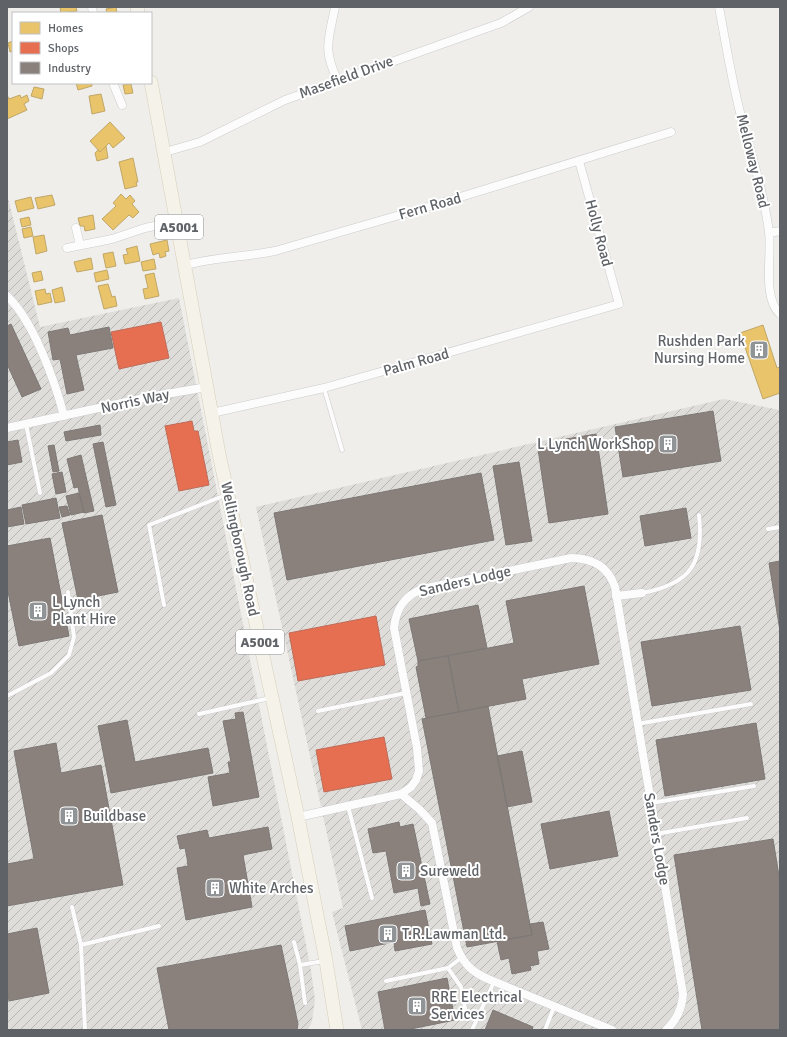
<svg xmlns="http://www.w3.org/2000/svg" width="787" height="1037" viewBox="0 0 787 1037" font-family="Signika,sans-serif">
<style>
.industrial{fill:url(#industrial-furrows)}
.homes{fill:#e9c46a;stroke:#c0a769}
.shops{fill:#e76f51;stroke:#be6b58}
.industry{fill:#8a817c;stroke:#7d7876}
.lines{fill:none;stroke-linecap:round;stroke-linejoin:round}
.service-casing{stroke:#cbcccc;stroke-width:5}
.minor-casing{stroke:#cbcccc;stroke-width:9}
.primary-casing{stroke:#d7ceb8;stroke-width:14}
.service{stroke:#fdfcfc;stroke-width:4}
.minor{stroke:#fdfcfc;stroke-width:8}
.primary{stroke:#f4f2e9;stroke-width:13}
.labels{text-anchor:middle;stroke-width:4;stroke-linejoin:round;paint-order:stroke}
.shield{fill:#fff;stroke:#8f9295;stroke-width:1}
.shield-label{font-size:14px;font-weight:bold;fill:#5f6368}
.street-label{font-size:15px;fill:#5f6368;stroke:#fff}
.poi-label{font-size:15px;fill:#5f6368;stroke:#fff;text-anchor:start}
</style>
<defs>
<pattern id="industrial-furrows" width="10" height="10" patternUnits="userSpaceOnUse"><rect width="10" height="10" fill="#dfddda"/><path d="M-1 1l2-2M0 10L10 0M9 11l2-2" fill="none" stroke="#b8b7b5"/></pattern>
</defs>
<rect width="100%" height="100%" fill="#efeeea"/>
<path class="industrial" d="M7,194L40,327L179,298L311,970L315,1000L312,1021L308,1030H7Z
M724,399L780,410V1030H362L332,912L343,908L256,507Z"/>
<path class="homes" d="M60,7H76L77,11L61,13Z
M116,7L117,13H107L106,9Z
M13,41V51L10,52L8,43Z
M76,83H92V86L78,90Z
M131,84L133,93L125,94L123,85Z
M34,87L44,89L42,99L31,96Z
M101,94L105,111L92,114L89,96Z
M7,95L9,99L20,95L21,98L27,95L29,101L24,104L27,110L7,119Z
M110,122L125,138L113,148L109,143L100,152L90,141Z
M106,146L108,158L97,161L95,153L98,150L100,152Z
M133,158L138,182H136L137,186L125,189L119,162Z
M121,194L126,199L130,195L135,201L132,204L139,212L133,218L129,215L113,230L102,219L116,206L113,203Z
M52,195L55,205L38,209L35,198Z
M31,197L34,208L18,212L15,201Z
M93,215L95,229L85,231L84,226H80L78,218Z
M29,217L31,225L22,227L20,219Z
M31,227L33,236L24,238L22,229Z
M44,235L47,251L36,254L33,237Z
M167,240L169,251L165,252L166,256L160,258L159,253L153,255L150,244Z
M137,246L140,261L125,264L123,255L128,254L126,249Z
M113,252L116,266L106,268L103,254Z
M91,258L93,269L77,272L74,262Z
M154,259L156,269L143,271L141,262Z
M107,270L109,279L96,282L94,273Z
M41,271L43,280L34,282L32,273Z
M154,273L159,296L145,299L143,289L148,288L145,275Z
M108,284L112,297L115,296L117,306L104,309L98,286Z
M62,287L65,301L55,303L52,290Z
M45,289L46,294L50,293L52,302L38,305L35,291Z
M763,325L777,368L780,367V393L763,399L740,333Z"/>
<path class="shops" d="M161,322L169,358L119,369L111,332Z
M192,421L194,431H198L209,485L179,491L165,426Z
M376,616L385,665L298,681L289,633Z
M384,737L392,779L324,792L316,750Z"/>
<path class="industry" d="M11,324L41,389L22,397L7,364V326Z
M109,327L113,348L76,355L84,390L67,394L60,359L53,360L48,332L68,328L70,335Z
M713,411L721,461L623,477L615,427Z
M100,425L101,435L66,441L64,432Z
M596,434L608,514L549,523L538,449L567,444L566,439Z
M18,440L22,462L7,465V442Z
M103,442L116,505L106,507L93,444Z
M54,445L59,471L53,472L48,446Z
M81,455L94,511L84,513L78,487L74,488L67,459Z
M519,462L532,541L506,545L493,466Z
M62,472L66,492L56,494L52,474Z
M481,473L494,540L287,580L274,513Z
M79,493L84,512L71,515L66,496Z
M56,498L60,518L26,524L22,505Z
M67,506L70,515L62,517L59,507Z
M21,507L24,524L7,527V510Z
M686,508L691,538L645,546L640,516Z
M102,515L118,592L78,600L62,523Z
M50,538L69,636L19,646L7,587V546Z
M780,561V631L769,563Z
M584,586L599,664L522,679L526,699L459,712L448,656L514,643L506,601Z
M478,605L487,648L418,661L409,619Z
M740,626L751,690L652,706L641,642Z
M448,656L459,712L426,718L416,667L418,666V661Z
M488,706L532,935L467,947L422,719Z
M243,712L259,797L213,806L208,777L230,773L228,762H231L223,721L236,719L235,713Z
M127,720L135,762L208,748L213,773L111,793L98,726Z
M756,723L765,779L665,796L656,740Z
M56,743L61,773L101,765L123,885L7,906V864L34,859L14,751Z
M522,751L532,802L507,807L497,756Z
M609,811L618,856L550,869L541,824Z
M399,822L400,827L413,824L430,904L421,906L418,888L394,893L386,851L373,853L368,829Z
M268,827L272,849L243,855L252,907L186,920L177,868L188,866L187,858L185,848L180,849L177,836L207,830L209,838Z
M773,839L780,882V1030H702L674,855Z
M425,910L432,944L395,951L394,942L350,951L345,926Z
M543,922L549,949L537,951L539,964L530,966L531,970L512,974L509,958L501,960L497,941L532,935L530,924Z
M37,928L49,993L9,1001L7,989V934Z
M281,945L298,1024L297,1030H169L157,968Z
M447,978L455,1020L406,1030H385L378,992Z
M493,1010L533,1027L532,1030H485Z"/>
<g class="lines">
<g class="service-casing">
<path id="service" d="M324,388L342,450
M26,424L40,493
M768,529L780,527
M642,593C691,584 704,563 699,515
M164,605L149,525L226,495
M7,696L51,673L69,655L74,637L68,592
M318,711L406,693
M199,714L270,698
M637,724L751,704
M651,803L754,786
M348,806L372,898
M656,834L747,818
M72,907L81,945L85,1030
M294,942L300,965L324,961
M81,945L159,926
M300,965L305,1003
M448,968L461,987L465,1008
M386,981L448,968L461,958
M472,1030L494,982
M545,1030L554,1007"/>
</g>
<g class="minor-casing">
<path id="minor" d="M92,7L93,13
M335,7C329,39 322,49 338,81
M719,7C726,44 732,83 742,120C752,157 764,194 769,232C772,255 762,298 780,314
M113,83L122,105
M165,152L200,142L285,100L501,23L529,7
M76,228L80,245
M769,233L780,231
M67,248L112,239L145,228L178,221
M186,265C215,257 246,257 275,251L441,203L671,132
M7,296C33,320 55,381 64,416
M212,413L324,388L619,304L579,161
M7,428L149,397L207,387
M616,596L642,593
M401,794L419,809L432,823L457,948C464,964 472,972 488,979L612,1030
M298,817L401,794L411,787L416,780L419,771L417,748L394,628C396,609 404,596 422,589L571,558C592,558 608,566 615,587L683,994C682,1009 677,1020 666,1030"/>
</g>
<g class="primary-casing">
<path id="primary" d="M137,7L138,13
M151,82L219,454L298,817L326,961L337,1030"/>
</g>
<use href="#service" class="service"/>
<use href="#minor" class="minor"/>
<use href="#primary" class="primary"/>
</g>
<defs>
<g id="building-square" transform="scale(1)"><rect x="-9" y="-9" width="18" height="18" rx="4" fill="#919496" stroke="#fff"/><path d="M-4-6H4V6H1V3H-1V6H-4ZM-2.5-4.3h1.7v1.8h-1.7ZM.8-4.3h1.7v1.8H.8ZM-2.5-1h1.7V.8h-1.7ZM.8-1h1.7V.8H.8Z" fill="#fff"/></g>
</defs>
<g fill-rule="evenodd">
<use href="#building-square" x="759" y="350"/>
<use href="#building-square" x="668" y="444"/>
<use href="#building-square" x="38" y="611"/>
<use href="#building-square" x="69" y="816"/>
<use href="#building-square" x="406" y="871"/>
<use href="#building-square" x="215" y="888"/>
<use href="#building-square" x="388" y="934"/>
<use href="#building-square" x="417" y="1006"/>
</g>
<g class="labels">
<g class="shield">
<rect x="155" y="215" width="48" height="24" rx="3"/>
<rect x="236" y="630" width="48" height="24" rx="3"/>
</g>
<g class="shield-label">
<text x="179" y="232">A5001</text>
<text x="260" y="647">A5001</text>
</g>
<g class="street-label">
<text transform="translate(346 77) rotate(-20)" y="5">Masefield Drive</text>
<text transform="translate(753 161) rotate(76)" y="5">Melloway Road</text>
<text transform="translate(430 206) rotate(-16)" y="5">Fern Road</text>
<text transform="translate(599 233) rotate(75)" y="5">Holly Road</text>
<text transform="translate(416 362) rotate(-16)" y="5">Palm Road</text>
<text transform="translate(135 401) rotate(-12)" y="5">Norris Way</text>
<text transform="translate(240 549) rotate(78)" y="5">Wellingborough Road</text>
<text transform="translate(465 581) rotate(-13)" y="5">Sanders Lodge</text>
<text transform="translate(657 839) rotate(80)" y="5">Sanders Lodge</text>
</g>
<g class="poi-label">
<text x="745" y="346" text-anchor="end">Rushden Park<tspan x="745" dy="17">Nursing Home</tspan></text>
<text x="654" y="449" text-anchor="end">L Lynch WorkShop</text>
<text x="52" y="607">L Lynch<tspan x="52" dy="17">Plant Hire</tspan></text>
<text x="83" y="821">Buildbase</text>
<text x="420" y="876">Sureweld</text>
<text x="229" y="893">White Arches</text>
<text x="402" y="939">T.R.Lawman Ltd.</text>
<text x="431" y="1002">RRE Electrical<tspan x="431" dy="17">Services</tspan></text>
</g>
</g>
<rect width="787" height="1037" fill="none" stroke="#5f6368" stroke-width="16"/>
<rect x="12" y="12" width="140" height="72" fill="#ffffff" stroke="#bfc1c3"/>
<rect x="20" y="22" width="20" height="12" fill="#e9c46a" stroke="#bfc1c3"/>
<text x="48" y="32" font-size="12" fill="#5f6368">Homes</text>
<rect x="20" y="42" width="20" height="12" fill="#e76f51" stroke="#bfc1c3"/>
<text x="48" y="52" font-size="12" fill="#5f6368">Shops</text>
<rect x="20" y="62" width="20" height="12" fill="#8a817c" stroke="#bfc1c3"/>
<text x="48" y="72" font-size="12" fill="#5f6368">Industry</text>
</svg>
